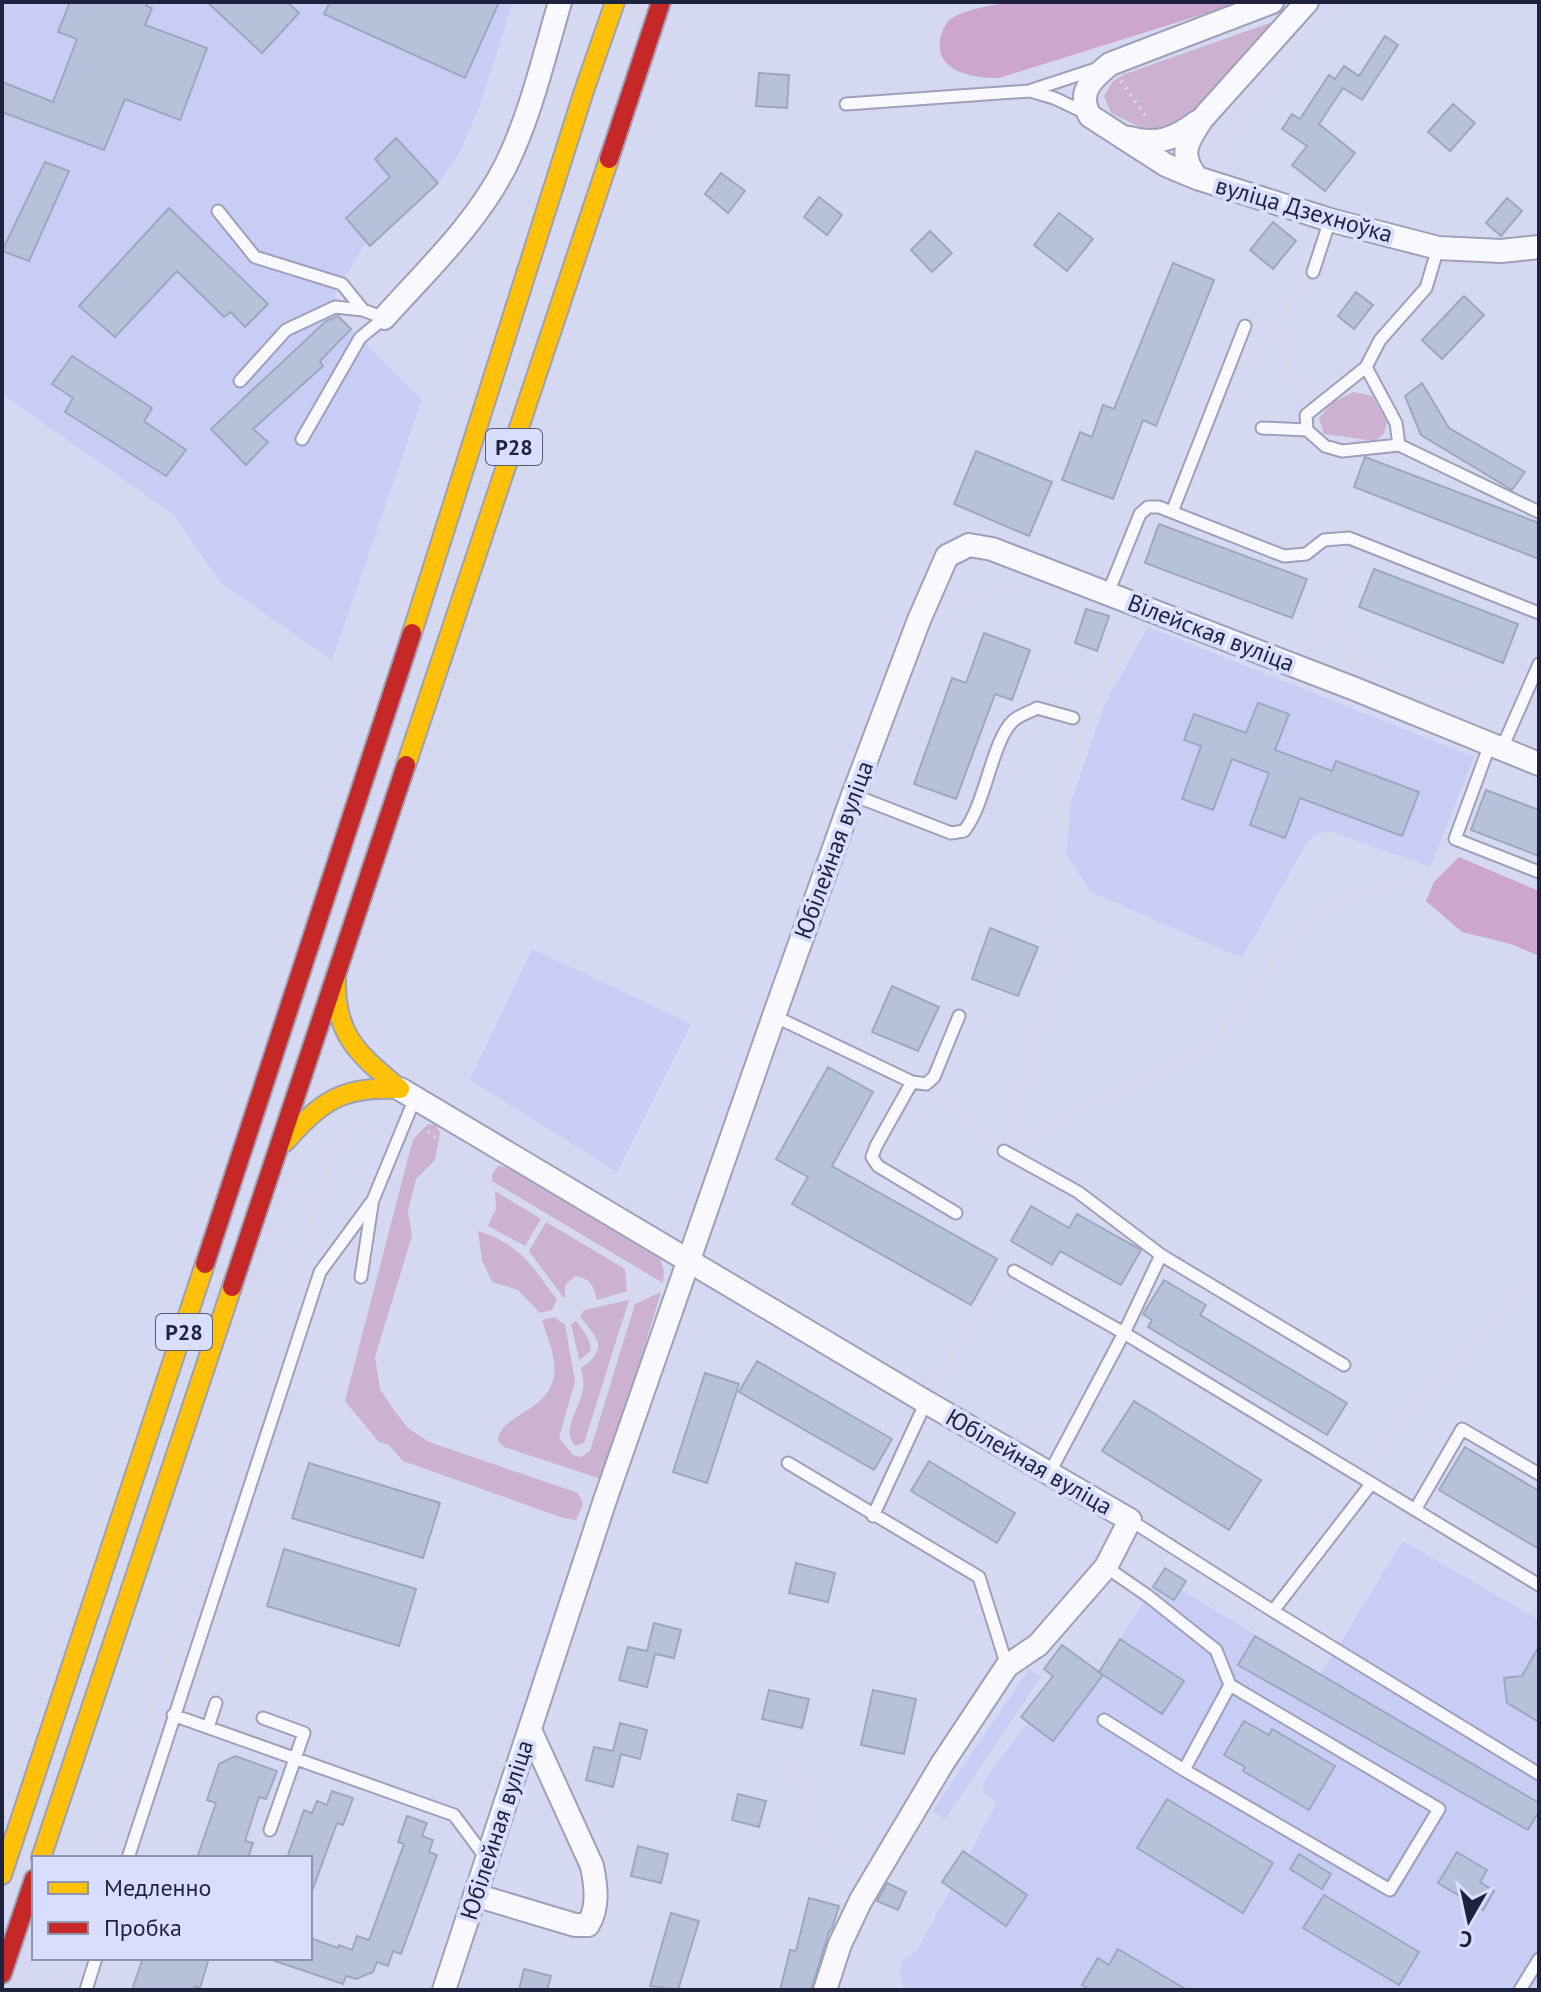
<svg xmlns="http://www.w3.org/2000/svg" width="1541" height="1992" viewBox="0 0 1541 1992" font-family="'PT Sans',sans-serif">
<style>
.built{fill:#c7cdf4}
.green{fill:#ccb1d1}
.forest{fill:#cca6cf}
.building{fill:#b7c1da;stroke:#9da7be;stroke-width:2}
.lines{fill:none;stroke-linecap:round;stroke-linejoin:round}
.lane-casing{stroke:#9da0b8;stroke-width:15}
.street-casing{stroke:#9da0b8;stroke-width:26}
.slow-casing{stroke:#9da0b8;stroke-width:22}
.jam-casing{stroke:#9da0b8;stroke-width:22}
.path{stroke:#d8dae3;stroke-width:4;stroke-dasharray:2 6;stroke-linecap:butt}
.lane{stroke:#f9f9fd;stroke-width:11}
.street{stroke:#f9f9fd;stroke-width:22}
.slow{stroke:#ffc107;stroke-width:18}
.jam{stroke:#c62828;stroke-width:18}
.labels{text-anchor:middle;stroke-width:8;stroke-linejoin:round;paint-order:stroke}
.shield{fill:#d8dffe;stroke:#565b78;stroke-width:2}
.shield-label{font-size:22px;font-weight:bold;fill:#1f223f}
.street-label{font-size:24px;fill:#1f223f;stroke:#d8dffe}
</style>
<rect width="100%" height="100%" fill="#d5d8f1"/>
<path class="built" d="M2,2H513L480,105L460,152L438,183L370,246L366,242L335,294V313L422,399L332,660L221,583L173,514L2,394Z
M1148,627L1474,757L1430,867L1330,831L1316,834L1306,844L1242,958L1091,892L1066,854L1071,803L1104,706Z
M532,949L691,1024L617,1172L470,1080Z
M1403,1541L1539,1620V1990H907L903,1987L899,1973L903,1960L917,1951L997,1803L983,1792L984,1781L1027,1723L1021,1717L1053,1676L1045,1669L1062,1645L1099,1672L1165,1568L1186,1581L1181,1590L1321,1674Z
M1029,1669L1041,1677L945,1819L933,1811Z"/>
<path class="green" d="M1273,22L1190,117L1148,131L1111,113L1104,96L1113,81L1125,74Z
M1353,392L1372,396L1387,422L1384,434L1375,441L1324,434L1319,418L1332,403Z
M428,1124L436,1125L440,1133L435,1160L416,1179L408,1211L412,1236L375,1357L380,1389L393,1409L408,1428L429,1442L578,1493L583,1504L576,1520L563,1518L403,1461L389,1445L379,1442L345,1401L413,1139Z
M498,1166L505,1167L660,1259L664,1271L663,1283L492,1181V1174Z
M495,1191L541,1219L525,1246L488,1226L496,1209Z
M546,1222L625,1269L627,1291L597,1300C594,1286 590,1278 575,1276L565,1285V1297H563L529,1251Z
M478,1231C520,1244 533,1267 557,1300L552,1310L540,1313L518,1290L492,1282L482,1260Z
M661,1292L604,1480L504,1447L498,1441C499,1414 547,1414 554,1376C557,1359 547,1337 542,1320L555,1317L565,1325L575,1381L559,1438L573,1455L581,1457L590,1451L635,1304Z
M629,1300L584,1443L575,1446C560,1430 581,1407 583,1389C584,1382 582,1374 581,1368C609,1349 598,1338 580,1317L584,1310Z
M576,1321C583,1331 592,1339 590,1352L579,1360L571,1324Z"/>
<path class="forest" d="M1013,2H1242L999,78C974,78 935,73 940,39C942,31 945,23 952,18C969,8 994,5 1013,2Z
M1459,857L1539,891V956L1511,944L1462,932L1426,901L1434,882Z"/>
<path class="building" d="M70,2H148L146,6L152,8L145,25L207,48L180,120L125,99L104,150L2,112V82L53,102L77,39L58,32Z
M207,2H287L299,13L262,53Z
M330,2H499L465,78L324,14Z
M1385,36L1398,45L1362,100L1343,88L1319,124L1355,153L1325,191L1292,165L1307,146L1282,129L1292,114L1300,119L1329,75L1335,79L1344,66L1359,76Z
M759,73L789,75L787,108L756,106Z
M1453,104L1475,123L1450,151L1428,132Z
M396,138L438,183L370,246L346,218L390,177L375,159Z
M45,162L69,171L29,261L2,251Z
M721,173L745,191L728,213L705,194Z
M819,197L842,215L827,235L804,217Z
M1507,198L1522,211L1501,236L1486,223Z
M169,208L268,304L245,327L231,312L224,317L177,271L115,337L79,306Z
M1059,213L1093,239L1067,271L1034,245Z
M1273,222L1296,241L1273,269L1250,250Z
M930,231L952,253L932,272L911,250Z
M1173,263L1214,280L1156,426L1143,420L1113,499L1062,480L1080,432L1092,437L1103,405L1114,409Z
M1356,292L1373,305L1354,329L1338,316Z
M1464,296L1484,315L1442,359L1422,340Z
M338,316L351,329L320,361L323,366L253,429L268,442L246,465L211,429L326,321Z
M72,356L152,408L144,421L186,450L166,476L65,412L73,398L52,384Z
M1422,383L1449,428L1525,472L1512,490L1421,435L1405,396Z
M976,451L1052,482L1029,536L954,504Z
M1365,457L1539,523V559L1354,487Z
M1159,524L1307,579L1292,618L1145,563Z
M1374,569L1518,624L1503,663L1359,607Z
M1086,609L1109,616L1097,651L1075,643Z
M984,633L1030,650L1012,700L995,694L956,799L914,784L952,678L966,683Z
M1258,703L1289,714L1275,750L1332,771L1336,761L1419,792L1402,836L1300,798L1285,838L1250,825L1269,773L1232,759L1213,810L1182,799L1201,746L1184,740L1194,714L1246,733Z
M1486,790L1539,810V856L1471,830Z
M990,928L1038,947L1018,996L972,979Z
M892,986L939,1007L918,1051L872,1032Z
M828,1067L873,1092L832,1166L997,1259L971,1305L792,1204L808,1177L776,1159Z
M1031,1206L1069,1228L1077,1214L1141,1250L1121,1285L1060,1251L1052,1265L1011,1241Z
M1164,1280L1206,1305L1200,1315L1347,1403L1327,1435L1148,1327L1152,1320L1143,1314Z
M757,1361L892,1439L874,1470L739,1392Z
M705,1373L739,1384L707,1483L673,1472Z
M1134,1401L1261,1480L1229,1530L1102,1451Z
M1465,1447L1539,1491V1549L1439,1490Z
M929,1461L1015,1513L997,1543L911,1491Z
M309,1463L440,1503L423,1558L292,1518Z
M284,1549L416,1589L399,1646L267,1606Z
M796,1563L835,1573L828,1602L789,1593Z
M1165,1568L1186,1581L1174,1600L1153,1587Z
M654,1623L681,1630L674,1658L655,1654L647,1687L619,1680L628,1647L647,1651Z
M1255,1636L1539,1803V1811L1528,1830L1238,1665Z
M1120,1639L1184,1681L1162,1714L1099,1672Z
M1062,1645L1103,1675L1053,1741L1021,1717L1053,1676L1044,1669Z
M1539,1646V1722L1507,1703L1504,1678L1522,1676Z
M769,1690L809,1699L802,1728L762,1719Z
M873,1690L916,1699L904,1754L861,1745Z
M1244,1721L1269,1735L1272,1729L1335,1766L1309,1810L1243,1771L1245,1767L1224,1755Z
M620,1723L647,1730L640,1759L621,1754L613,1787L586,1780L594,1747L613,1751Z
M235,1756L277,1771L266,1799L259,1797L245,1841L253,1843L248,1858H197L216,1803L207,1800L219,1764Z
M332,1791L353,1798L343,1825L337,1823L312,1891H310V1858H287L304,1810L312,1813L317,1801L327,1805Z
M738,1794L766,1801L759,1827L732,1820Z
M1167,1799L1273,1863L1243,1913L1137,1848Z
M407,1816L427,1823L422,1836L433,1840L429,1852L437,1855L401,1954L393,1951L388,1966L377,1962L373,1972L356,1979L346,1976L343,1984L275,1961L276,1958H310V1938L338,1948L339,1945L352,1950L357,1936L369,1940L404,1844L398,1842Z
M638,1846L668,1854L661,1883L631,1876Z
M963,1851L1027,1895L1006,1926L942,1882Z
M1457,1852L1487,1870L1480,1882L1494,1891L1483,1910L1438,1883Z
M1299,1854L1331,1874L1322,1889L1290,1869Z
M887,1883L906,1892L898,1910L877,1901Z
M1324,1895L1419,1952L1399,1985L1303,1928Z
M809,1898L839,1906L832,1928L829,1932L811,1990H780L790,1950L796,1951Z
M671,1913L699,1921L678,1990L650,1986Z
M1118,1949L1187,1990H1091L1082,1985L1098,1958L1109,1965Z
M143,1958H209L200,1988L195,1986L194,1990H132Z
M524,1969L551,1976L547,1990H519Z"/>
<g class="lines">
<g class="lane-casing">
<path id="lane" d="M1030,91L1054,98L1088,114
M846,104L1029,91L1099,68
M218,211L255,257L342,284L363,310
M1313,272L1330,220
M1366,367L1380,340L1426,288L1438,248
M240,381L286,330L335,307L363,310L384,318
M1262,428L1307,430
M302,439L360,338L384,318
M1399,445L1396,423L1366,367L1306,415L1307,430L1325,446L1342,451L1399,445L1539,512
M1172,512L1245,326
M1108,593L1140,514L1148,507H1159L1284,556L1306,554L1324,540L1349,538L1539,613
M1490,744L1455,839L1539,872
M1502,748L1539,664
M853,795L951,833L964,831C986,804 992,739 1014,720C1020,715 1030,712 1037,708L1073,718
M774,1016L912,1082L926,1084L934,1077L959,1016
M912,1082L876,1146L872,1157L878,1166L956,1213
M1004,1151L1078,1192L1161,1255L1124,1333L1050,1472
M1161,1255L1344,1365
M1014,1271L1124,1333L1539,1585
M361,1277L372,1205
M788,1463L979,1577L1007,1666
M1415,1510L1462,1429L1539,1474
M873,1516L926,1402
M1130,1520L1273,1611L1539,1774
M1106,1567L1148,1596L1216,1650L1230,1685L1184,1770L1390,1890L1439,1809L1230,1685
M1273,1611L1371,1484
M173,1715L454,1815L486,1858
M263,1718L304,1733L270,1830
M1104,1720L1184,1770
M208,1727L216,1703
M128,1858L320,1272L373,1200L415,1098
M86,1990L96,1958
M1520,1990L1539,1959"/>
</g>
<g class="street-casing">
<path id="street" d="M1307,2L1202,119C1187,142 1178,154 1197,178L1330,220L1438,248L1501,251L1539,247
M1130,138C1157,146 1176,138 1197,122
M1197,178L1166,165L1090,116C1076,92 1093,78 1110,64L1272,2
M384,318C427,270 477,223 506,165C531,114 544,56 560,2
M400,1089L926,1402L1130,1520L1106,1567L1038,1645L1007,1666L942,1764L861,1900L840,1944L825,1990
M475,1895L575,1925H588C599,1907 596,1886 592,1866L530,1730
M444,1990L605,1500L774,1016L853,795L919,620L947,556L969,545L992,549L1355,689L1539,764"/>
</g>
<g class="slow-casing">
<path id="slow" d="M412,633L584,91L615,2
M406,765L609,159
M336,981C335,1037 360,1055 400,1089
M285,1142C323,1100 342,1086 400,1089
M41,1858L232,1287
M2,1875L205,1264"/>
</g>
<g class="jam-casing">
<path id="jam" d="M609,159L661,2
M205,1264L412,633
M232,1287L406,765
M2,1974L34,1879"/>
</g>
<path class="path" d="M1318,24L1340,2
M1121,81L1148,120
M1217,163L1228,139L1293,52
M1278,321L1285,356L1302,401
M1246,367L1305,283
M1231,396L1245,401
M1337,591L1346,656L1345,666
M949,604L1021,584
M1308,651L1351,553
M1346,656L1376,671L1378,675
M1401,685L1499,675L1522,666
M1032,694L1054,678L1091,689L1125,619
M936,1093L993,1141
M428,1131L493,1187
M1008,1137L1058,965L1049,869L1057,810L1073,754L1111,676L1140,629
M1021,1142C1046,1130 1070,1114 1095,1101C1131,1084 1172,1072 1204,1047C1250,1010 1272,950 1319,914C1334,903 1356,894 1375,890C1413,880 1428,892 1449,850
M526,1250L544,1217
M555 1310a11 11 0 1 1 22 0a11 11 0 1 1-22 0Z
M563,1300L526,1251L483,1229L492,1210L493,1187L636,1271L635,1292L656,1290
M567,1300V1287L571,1280L578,1279L593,1292L594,1303
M576,1315C584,1328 598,1338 593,1355L577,1365
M568,1321C573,1341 581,1364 578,1384C575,1405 559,1426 569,1446L579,1450L587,1448L635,1292L576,1308
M935,1386L1000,1277
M1022,1434L1057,1430
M1367,1465L1398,1423L1520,1291L1539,1280
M796,1766L811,1834L852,1861L861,1862
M102,1858L339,1137L356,1120
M58,1990L69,1958"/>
<use href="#lane" class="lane"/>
<use href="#street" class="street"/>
<use href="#slow" class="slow"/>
<use href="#jam" class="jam"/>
</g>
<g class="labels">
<g class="shield">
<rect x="486" y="429" width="56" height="36" rx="6"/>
<rect x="156" y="1314" width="56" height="36" rx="6"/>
</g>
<g class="shield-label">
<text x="514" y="455">Р28</text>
<text x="184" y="1340">Р28</text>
</g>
<g class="street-label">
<text transform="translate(1304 210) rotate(16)" y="8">вуліца Дзехноўка</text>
<text transform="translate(1211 633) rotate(21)" y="8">Вілейская вуліца</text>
<text transform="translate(834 850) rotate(-70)" y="8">Юбілейная вуліца</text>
<text transform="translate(1029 1462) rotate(30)" y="8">Юбілейная вуліца</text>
<text transform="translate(497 1830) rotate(-72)" y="8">Юбілейная вуліца</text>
</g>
</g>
<rect width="1541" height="1992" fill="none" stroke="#1f223f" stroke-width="8"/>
<rect x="32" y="1856" width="280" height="104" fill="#d8dffe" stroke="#8e93b2" stroke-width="2"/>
<rect x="48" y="1882" width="40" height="12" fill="#ffc107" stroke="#8e93b2" stroke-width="2"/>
<text x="104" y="1896" font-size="24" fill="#1f223f">Медленно</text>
<rect x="48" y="1922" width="40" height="12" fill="#c62828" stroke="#8e93b2" stroke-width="2"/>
<text x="104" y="1936" font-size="24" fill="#1f223f">Пробка</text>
<g transform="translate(1469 1920) rotate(189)" stroke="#d8dffe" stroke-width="6" paint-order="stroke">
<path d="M0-6L14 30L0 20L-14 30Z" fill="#1f223f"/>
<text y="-12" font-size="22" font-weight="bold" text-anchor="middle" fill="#1f223f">С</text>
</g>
</svg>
